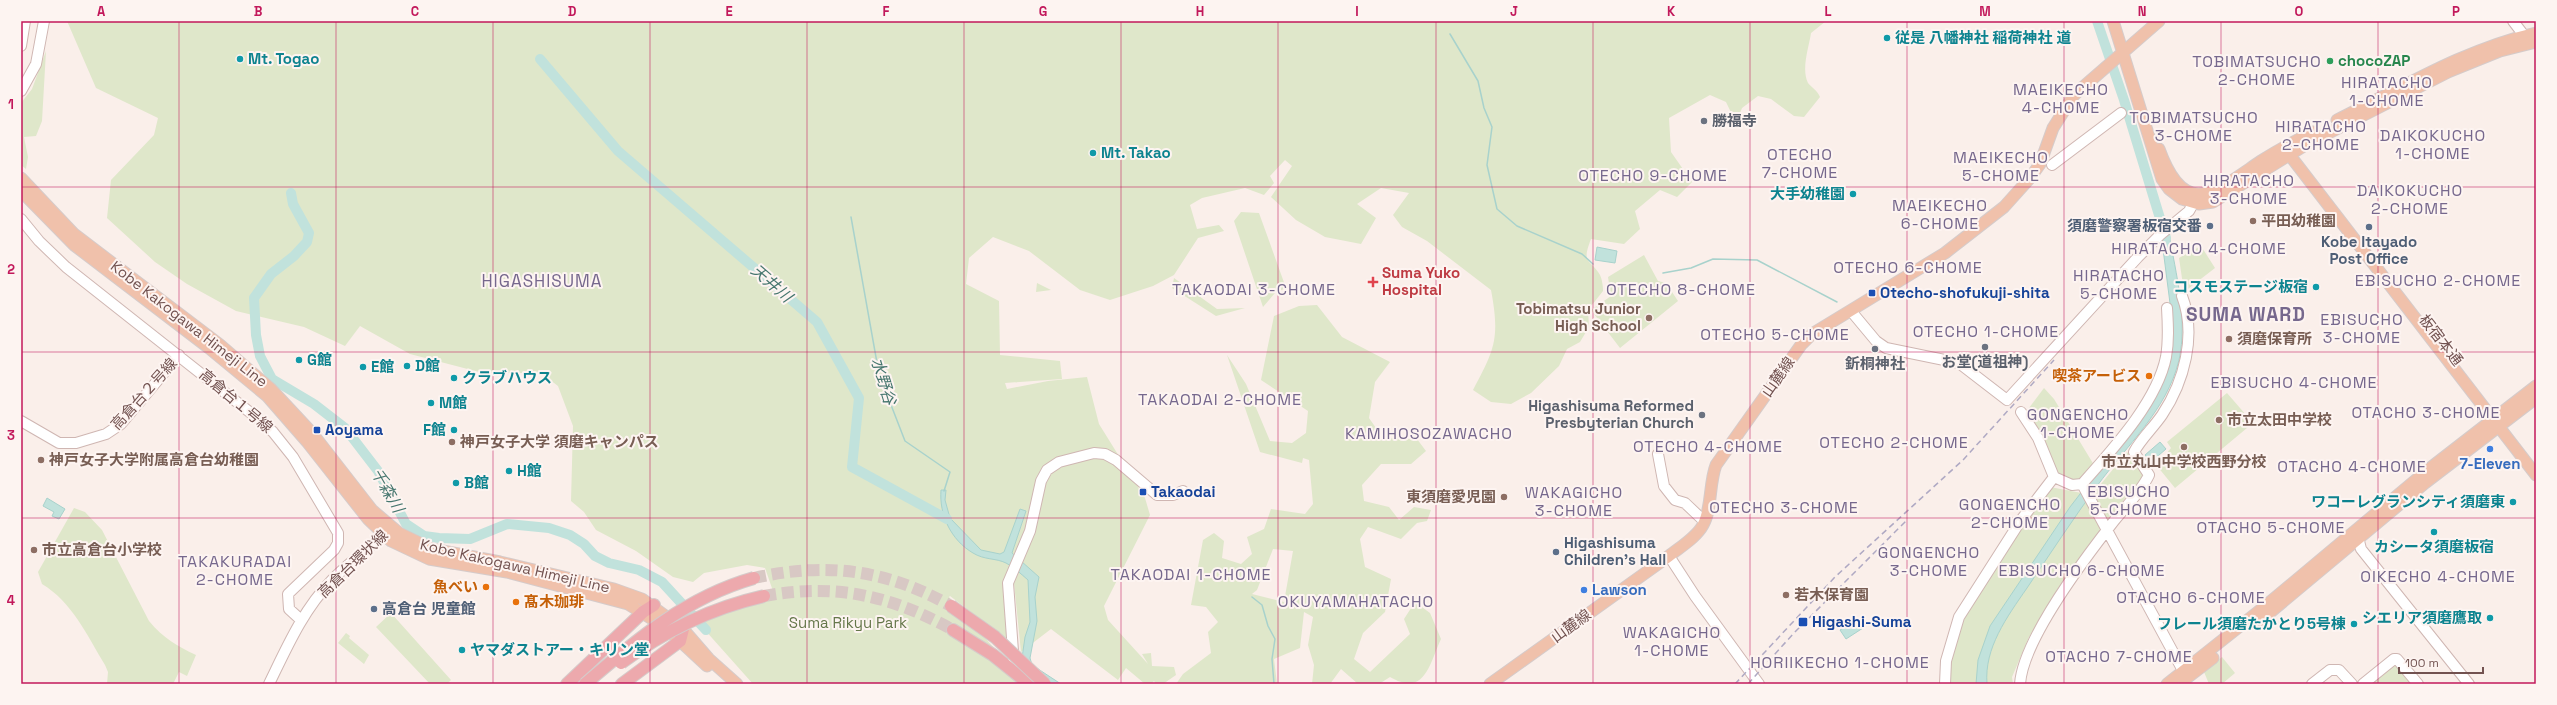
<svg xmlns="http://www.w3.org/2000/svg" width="2557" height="705" viewBox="0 0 2557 705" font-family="'Space Grotesk','Noto Sans JP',sans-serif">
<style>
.green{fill:#dfe7ca;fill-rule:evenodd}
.water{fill:#c1e2dc;stroke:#a8d2cc}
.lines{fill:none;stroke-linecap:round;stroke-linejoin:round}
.stream{stroke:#a8d2cc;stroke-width:1.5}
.river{stroke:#c1e2dc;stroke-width:10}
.highway-tunnel{stroke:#d8c8c4;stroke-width:12;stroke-dasharray:12 6;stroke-linecap:butt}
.secondary-casing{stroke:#cfb6b2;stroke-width:12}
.primary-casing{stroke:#d5cbca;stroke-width:13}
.highway-casing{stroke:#d5cbca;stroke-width:14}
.secondary{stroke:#fff;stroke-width:10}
.primary{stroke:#f0c1ab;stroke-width:11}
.highway{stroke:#eda9ad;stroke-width:12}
.rail{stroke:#afa9c3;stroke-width:1.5;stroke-dasharray:6 4;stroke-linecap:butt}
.highway-bridge-casing{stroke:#d5cbca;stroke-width:14;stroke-linecap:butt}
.highway-bridge{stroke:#eda9ad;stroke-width:12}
.grid{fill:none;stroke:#c2185b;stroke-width:1;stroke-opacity:0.55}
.culture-dot{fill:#0f9aa8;stroke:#fdf4f1;stroke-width:1.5}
.leisure-dot{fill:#2e9e5b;stroke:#fdf4f1;stroke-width:1.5}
.worship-dot{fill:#6b7280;stroke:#fdf4f1;stroke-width:1.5}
.education-dot{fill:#8d6e63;stroke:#fdf4f1;stroke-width:1.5}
.service-dot{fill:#5c6f8a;stroke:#fdf4f1;stroke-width:1.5}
.health-dot{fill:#e0444e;stroke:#fdf4f1;stroke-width:1.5}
.transit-dot{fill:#1a4fb4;stroke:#fdf4f1;stroke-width:1.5}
.food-dot{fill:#e8710a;stroke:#fdf4f1;stroke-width:1.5}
.shop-dot{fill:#3f7fe0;stroke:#fdf4f1;stroke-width:1.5}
.labels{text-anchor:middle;stroke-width:4;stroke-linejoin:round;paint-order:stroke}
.culture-label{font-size:15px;font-weight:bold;fill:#0d838f;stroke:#fdf4f1;text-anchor:start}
.leisure-label{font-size:15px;font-weight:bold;fill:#27864d;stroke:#fdf4f1;text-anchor:start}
.worship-label{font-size:15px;font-weight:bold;fill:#5b616d;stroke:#fdf4f1}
.education-label{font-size:15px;font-weight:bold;fill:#785e54;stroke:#fdf4f1;text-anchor:start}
.service-label{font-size:15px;font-weight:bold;fill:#4e5e75;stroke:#fdf4f1;text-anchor:start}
.health-label{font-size:15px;font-weight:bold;fill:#be3a42;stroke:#fdf4f1;text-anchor:start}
.transit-label{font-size:15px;font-weight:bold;fill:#164399;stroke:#fdf4f1;text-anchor:start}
.street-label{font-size:15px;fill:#725250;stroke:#fdf4f1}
.food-label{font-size:15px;font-weight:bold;fill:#c56008;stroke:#fdf4f1;text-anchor:end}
.shop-label{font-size:15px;font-weight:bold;fill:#366cbe;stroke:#fdf4f1}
.park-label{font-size:15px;fill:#65774a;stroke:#fdf4f1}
.neighbourhood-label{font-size:16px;letter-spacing:1px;fill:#76688d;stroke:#fdf4f1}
.water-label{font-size:16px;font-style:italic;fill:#46766e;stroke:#fdf4f1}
.quarter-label{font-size:17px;letter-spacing:1px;fill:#76688d;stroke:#fdf4f1}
.district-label{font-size:19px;font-weight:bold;letter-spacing:1px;fill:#76688d;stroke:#fdf4f1}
.neatline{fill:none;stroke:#c2185b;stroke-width:1.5}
.grid-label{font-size:13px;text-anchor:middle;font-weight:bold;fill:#c2185b}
</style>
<rect width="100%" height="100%" fill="#faefea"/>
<path class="green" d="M67,21H1826L1811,33C1809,47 1801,69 1808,83C1812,88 1817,90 1820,97L1804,117L1794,116L1771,99L1758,96L1742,108L1736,123L1726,102L1710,95L1669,118L1671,152L1692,182L1677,197L1660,190L1635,211L1640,229L1624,244L1591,239C1581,265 1590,258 1600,275C1602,279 1603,286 1603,291L1588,310L1589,327L1580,342L1567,349L1559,366L1531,393L1511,404L1491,402L1473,390C1495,349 1500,338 1491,290L1427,241L1402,227L1393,215L1409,193L1381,188L1357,204L1376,218L1361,244L1325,237L1296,220L1271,197L1292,166L1285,160L1270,176L1274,183L1264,195L1245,188L1202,198L1190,205L1197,229L1219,225L1224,231L1198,238L1174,275L1153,286L1110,300L1080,290L1029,251L993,237L969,258L966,284L999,301L1000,355L1060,361L1062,379L1005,383L1007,389L1048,381L1087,377L1099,424L1145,498L1150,515L1104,606L1108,620L1148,664L1142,654L1151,653L1152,666L1174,667L1176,675L1163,684H1156L1154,681L1151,684H1145L1126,668L1118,680L1051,629L1021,652L1014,583L1004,580L1008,640L950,596L949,597L1009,665L1031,684H753L696,620L763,600L774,594L765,568L747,565L704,573L693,582L673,577L636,551L596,530L584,512L571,501L573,426L558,386L541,373H483L410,354L360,326L345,346L304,327L236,311L187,284L155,262L107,218L111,180L154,135L158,118L96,88Z
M46,51L42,121L36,136L24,137L28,157L26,169L21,165V103L32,89Z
M1241,212L1259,213L1286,288L1275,293L1263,307L1234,221Z
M2201,246L2215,268L2184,292L2179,258Z
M1644,255L1658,281L1666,283L1678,301L1620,348L1591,310L1611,296L1608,277Z
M1174,278L1217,309L1245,308L1216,316L1172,288Z
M1037,283L1051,290L1036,292Z
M1317,305L1342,337L1390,362L1375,382L1369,418L1383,438L1417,439L1426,451L1411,464H1381L1362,485L1364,501L1389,507L1399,520L1414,507L1431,510L1427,521L1417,523L1401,539L1368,527L1360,539L1365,567L1391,579L1385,612L1363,633L1354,659L1370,672L1410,634L1404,619L1415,602L1430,613L1441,639C1429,665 1425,697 1390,677L1379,684H1358L1341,669L1330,684H1312L1314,665L1308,645L1313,617L1304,612L1300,648L1274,659L1277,684H1176L1183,674L1211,653L1208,632L1218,622L1206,607L1191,605L1203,540L1214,533L1224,541L1222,558L1241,564L1252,554L1247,537L1264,529L1271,509L1305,514L1313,504L1309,460L1303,458L1302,463L1260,452L1227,355L1246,384L1270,441L1292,443L1306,433L1308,411L1261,380L1274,316L1299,306ZM1273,549L1293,551L1284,602L1252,594L1257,590Z
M2044,388L2054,399L2094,465L2080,481H2068L2054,477L2026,412Z
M2227,393L2253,423L2175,488L2157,466L2169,457L2166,454L2171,448L2167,442Z
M2127,452L2145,475L2106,521L2029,637L2012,677L2013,684H1949L1948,668L1959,622L1982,584L2050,487L2092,495Z
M74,508L85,512L102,530L149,621C163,638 177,646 196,655L187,676L179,672L173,684H107L108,672L105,665C87,635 72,602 42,584L38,572Z
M391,613L451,680L447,684H430L376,627Z
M346,633L350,636L349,638L369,655L364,664L338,643Z
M2222,657L2235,673L2222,684H2209L2204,672Z
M2395,662L2412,684H2367Z"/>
<path class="water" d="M2169,234C2176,274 2188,319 2179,360C2167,410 2127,445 2097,486C2073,519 2050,554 2027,588C2007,617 1984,648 1987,684H1976L1978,660L1990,626L2070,507L2137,420L2162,380L2171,311L2162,241Z
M1597,247L1617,251L1615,263L1595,260Z
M2160,442L2166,449L2151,462L2145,455Z
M941,490H946L945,500L950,518L981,550L1000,554L1004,552L1020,509L1026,511L1012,553L1039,577L1035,597L1037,621L1030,658L1032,665L1061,684H1049L1022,658L1025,637L1030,622L1028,580C1021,574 1014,567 1006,563C996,558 984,560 973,553C951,540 939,515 941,490Z
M47,498L65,509L59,519L52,516L54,512L43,506Z
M1857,619L1863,628L1846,639L1840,630Z"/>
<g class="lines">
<path class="stream" d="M1450,34L1478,81L1484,108L1492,127L1487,165L1497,209L1517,226L1582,254L1593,264
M851,217L879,374L905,441L950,472L944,491
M1663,273L1691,268L1713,259L1757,260L1837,302
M1252,597L1262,605L1268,626L1275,639L1272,659L1274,684"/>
<path class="river" d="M2097,21L2124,100L2166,238
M540,59L618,151L817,322L859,398L852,467L947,519
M291,193L293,204L309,233L307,242L294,256L271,274L254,298L256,335L260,356L272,379L314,404L345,428L378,471L406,524L424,536L439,538L470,539L507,524L549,528L570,535L584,544L595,556L609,563L639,570L662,582L706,630"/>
<path class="highway-tunnel" d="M754,578C826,562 886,569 951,606
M764,596C835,583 890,595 953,630"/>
<g class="secondary-casing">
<path id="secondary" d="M2513,21L2529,42
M21,46L25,21
M21,91L36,64L44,21
M2052,165L2121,113
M21,219L39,241L66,267L261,421L273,432L293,457L338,533V543L334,550L288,594L289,609L301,620
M1851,311L1876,341L1886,348L1959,363L2007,400L2138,257L2160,235L2189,211L2197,197
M2021,412L2038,438L2054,477
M21,421L59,443H76L106,434L121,424L179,355
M1658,454L1664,486L1675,500L1685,503L1704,521
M2054,477L2072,485L2082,484C2112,450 2157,402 2166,357C2169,340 2168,325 2167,308
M2082,484L2187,678
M2357,533L2361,549L2469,684
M1669,556L1695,596L1759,684
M1022,674L1014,665L1008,583L1030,531L1041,481L1047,470L1059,462L1094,453L1105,454L1116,460L1157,495H1173L1183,491
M269,684C287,647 303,610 332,580C349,562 371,547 389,530
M1945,684L1946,661L1959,617L2021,520L2054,477
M2020,684C2023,640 2085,558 2114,521C2125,507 2141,492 2149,475L2134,452C2141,439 2153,428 2162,415C2184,382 2197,335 2182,296
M2312,684L2330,670H2339L2352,684
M2363,684L2394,659H2397L2418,684"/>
</g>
<g class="primary-casing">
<path id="primary" d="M2113,21L2162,179L2169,189L2182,199L2199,204L2213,202L2307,144L2448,72L2500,51L2536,42
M2337,120C2402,88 2465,49 2536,33
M2159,149C2185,221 2215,192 2261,161C2278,150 2295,141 2313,132
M2285,149L2536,475
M21,178L74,234L220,345L271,389L312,433L372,510L399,533L432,549L500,562L614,589L642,599L683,629L709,659L737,684
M21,191L74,245L209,348L267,396L308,443L368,519L391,541L429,559L507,572L628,604L665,627L707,666
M2261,620L2425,483L2536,398
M2184,680L2213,658
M1490,684L1669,556C1680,547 1696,538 1703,525C1712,509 1709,483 1716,465L1801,345L1812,334L1945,253L2004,207L2030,178L2040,164L2053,128L2074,95L2159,21
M2167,684L2264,607L2429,469L2536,386"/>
</g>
<g class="highway-casing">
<path id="highway" d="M953,630L993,655L1029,684
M567,684L643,612L654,605
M622,684L680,641L683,629"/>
</g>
<use href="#secondary" class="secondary"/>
<use href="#primary" class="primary"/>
<use href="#highway" class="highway"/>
<path class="rail" d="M1735,684L1835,577L1963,460L2054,360
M1748,684L1793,634L1908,519"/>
<g class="highway-bridge-casing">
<path id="highway-bridge" d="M951,606L995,637L1045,684
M621,663C665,630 711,608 764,596
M585,684C636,640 687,597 754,578"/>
</g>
<use href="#highway-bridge" class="highway-bridge"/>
</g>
<path class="grid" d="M179,21V684M336,21V684M493,21V684M650,21V684M807,21V684M964,21V684M1121,21V684M1278,21V684M1436,21V684M1593,21V684M1750,21V684M1907,21V684M2064,21V684M2221,21V684M2378,21V684M21,187H2536M21,352H2536M21,518H2536"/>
<g class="culture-dot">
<circle cx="1887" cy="38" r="4"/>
<circle cx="240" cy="59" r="4"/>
<circle cx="1093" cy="153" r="4"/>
<circle cx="1853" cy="194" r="4"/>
<circle cx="2316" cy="287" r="4"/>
<circle cx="299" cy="360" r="4"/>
<circle cx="407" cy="366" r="4"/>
<circle cx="363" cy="367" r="4"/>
<circle cx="454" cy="378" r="4"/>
<circle cx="431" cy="403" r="4"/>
<circle cx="454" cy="430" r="4"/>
<circle cx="509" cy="471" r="4"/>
<circle cx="456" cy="483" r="4"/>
<circle cx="2513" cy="502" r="4"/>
<circle cx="2434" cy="532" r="4"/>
<circle cx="2490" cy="618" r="4"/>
<circle cx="2354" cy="624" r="4"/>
<circle cx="462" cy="650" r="4"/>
</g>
<circle class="leisure-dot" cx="2330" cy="61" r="4"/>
<g class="worship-dot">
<circle cx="1704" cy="121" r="4"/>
<circle cx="1985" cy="347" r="4"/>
<circle cx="1875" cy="349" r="4"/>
<circle cx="1702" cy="415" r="4"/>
</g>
<g class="education-dot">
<circle cx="2253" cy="221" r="4"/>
<circle cx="1649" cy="318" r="4"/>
<circle cx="2229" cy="339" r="4"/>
<circle cx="2219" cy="420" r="4"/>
<circle cx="452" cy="442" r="4"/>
<circle cx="2184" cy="447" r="4"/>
<circle cx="41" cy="460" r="4"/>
<circle cx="1504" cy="497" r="4"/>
<circle cx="34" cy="550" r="4"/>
<circle cx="1786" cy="595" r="4"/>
</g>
<g class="service-dot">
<circle cx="2210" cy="226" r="4"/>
<circle cx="2369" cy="227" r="4"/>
<circle cx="1556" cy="552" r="4"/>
<circle cx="374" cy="609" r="4"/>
</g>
<path class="health-dot" d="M1371 276h4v4h4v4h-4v4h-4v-4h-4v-4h4z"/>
<g class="transit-dot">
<rect x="1868" y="289" width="8" height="8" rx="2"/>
<rect x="313" y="426" width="8" height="8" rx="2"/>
<rect x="1139" y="488" width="8" height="8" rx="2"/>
<rect x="1798" y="617" width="10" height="10" rx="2"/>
</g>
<g class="food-dot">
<circle cx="2149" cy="376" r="4"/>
<circle cx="486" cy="587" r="4"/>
<circle cx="516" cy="602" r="4"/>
</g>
<g class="shop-dot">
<circle cx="2490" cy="449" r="4"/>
<circle cx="1584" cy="590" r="4"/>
</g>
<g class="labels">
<g class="culture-label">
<text x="1895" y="43">従是 八幡神社 稲荷神社 道</text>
<text x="248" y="64">Mt. Togao</text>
<text x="1101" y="158">Mt. Takao</text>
<text x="1845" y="199" text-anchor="end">大手幼稚園</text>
<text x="2308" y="292" text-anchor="end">コスモステージ板宿</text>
<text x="307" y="365">G館</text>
<text x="415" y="371">D館</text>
<text x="371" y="372">E館</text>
<text x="462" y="383">クラブハウス</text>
<text x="439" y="408">M館</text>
<text x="446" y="435" text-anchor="end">F館</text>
<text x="517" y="476">H館</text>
<text x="464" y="488">B館</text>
<text x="2505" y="507" text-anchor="end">ワコーレグランシティ須磨東</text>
<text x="2434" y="552" text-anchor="middle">カシータ須磨板宿</text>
<text x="2482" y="623" text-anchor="end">シエリア須磨鷹取</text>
<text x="2346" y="629" text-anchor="end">フレール須磨たかとり5号棟</text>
<text x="470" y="655">ヤマダストアー・キリン堂</text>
</g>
<g class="leisure-label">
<text x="2338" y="66">chocoZAP</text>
</g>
<g class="worship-label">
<text x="1712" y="126" text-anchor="start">勝福寺</text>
<text x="1985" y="367">お堂(道祖神)</text>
<text x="1875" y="369">釿桐神社</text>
<text x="1694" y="411" text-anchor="end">Higashisuma Reformed<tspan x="1694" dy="17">Presbyterian Church</tspan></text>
</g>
<g class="education-label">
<text x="2261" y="226">平田幼稚園</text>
<text x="1641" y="314" text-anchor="end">Tobimatsu Junior<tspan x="1641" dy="17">High School</tspan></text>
<text x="2237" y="344">須磨保育所</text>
<text x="2227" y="425">市立太田中学校</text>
<text x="460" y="447">神戸女子大学 須磨キャンパス</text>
<text x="49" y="465">神戸女子大学附属高倉台幼稚園</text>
<text x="2184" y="467" text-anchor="middle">市立丸山中学校西野分校</text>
<text x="1496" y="502" text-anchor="end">東須磨愛児園</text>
<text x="42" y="555">市立高倉台小学校</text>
<text x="1794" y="600">若木保育園</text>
</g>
<g class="service-label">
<text x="2202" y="231" text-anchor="end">須磨警察署板宿交番</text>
<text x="2369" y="247" text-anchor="middle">Kobe Itayado<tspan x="2369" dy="17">Post Office</tspan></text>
<text x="1564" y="548">Higashisuma<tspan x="1564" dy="17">Children's Hall</tspan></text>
<text x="382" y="614">高倉台 児童館</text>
</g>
<g class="health-label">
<text x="1382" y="278">Suma Yuko<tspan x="1382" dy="17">Hospital</tspan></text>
</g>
<g class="transit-label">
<text x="1880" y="298">Otecho-shofukuji-shita</text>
<text x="325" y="435">Aoyama</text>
<text x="1151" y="497">Takaodai</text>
<text x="1812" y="627">Higashi-Suma</text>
</g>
<g class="street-label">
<text transform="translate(189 324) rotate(38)" y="5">Kobe Kakogawa Himeji Line</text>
<text transform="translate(2441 340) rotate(52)" y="5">板宿本通</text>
<text transform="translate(1778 377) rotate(-55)" y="5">山麓線</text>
<text transform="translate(144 394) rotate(-48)" y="5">高倉台２号線</text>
<text transform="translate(236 401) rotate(40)" y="5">高倉台１号線</text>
<text transform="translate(353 564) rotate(-44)" y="5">高倉台環状線</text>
<text transform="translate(515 566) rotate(13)" y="5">Kobe Kakogawa Himeji Line</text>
<text transform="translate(1571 626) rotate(-36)" y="5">山麓線</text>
</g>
<g class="food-label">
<text x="2141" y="381">喫茶アービス</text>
<text x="478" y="592">魚べい</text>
<text x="524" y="607" text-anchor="start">髙木珈琲</text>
</g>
<g class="shop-label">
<text x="2490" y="469">7-Eleven</text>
<text x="1592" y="595" text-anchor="start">Lawson</text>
</g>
<g class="park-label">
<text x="848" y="628">Suma Rikyu Park</text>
</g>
<g class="neighbourhood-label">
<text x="2257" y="67">TOBIMATSUCHO<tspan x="2257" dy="18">2-CHOME</tspan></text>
<text x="2387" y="88">HIRATACHO<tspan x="2387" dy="18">1-CHOME</tspan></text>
<text x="2061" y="95">MAEIKECHO<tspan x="2061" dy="18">4-CHOME</tspan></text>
<text x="2194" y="123">TOBIMATSUCHO<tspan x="2194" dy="18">3-CHOME</tspan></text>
<text x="2321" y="132">HIRATACHO<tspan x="2321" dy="18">2-CHOME</tspan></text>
<text x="2433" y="141">DAIKOKUCHO<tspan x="2433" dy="18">1-CHOME</tspan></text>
<text x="1800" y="160">OTECHO<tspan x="1800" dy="18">7-CHOME</tspan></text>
<text x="2001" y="163">MAEIKECHO<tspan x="2001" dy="18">5-CHOME</tspan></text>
<text x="1653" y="181">OTECHO 9-CHOME</text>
<text x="2249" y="186">HIRATACHO<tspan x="2249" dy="18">3-CHOME</tspan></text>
<text x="2410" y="196">DAIKOKUCHO<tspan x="2410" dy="18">2-CHOME</tspan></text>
<text x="1940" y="211">MAEIKECHO<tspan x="1940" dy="18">6-CHOME</tspan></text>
<text x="2199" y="254">HIRATACHO 4-CHOME</text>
<text x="1908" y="273">OTECHO 6-CHOME</text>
<text x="2119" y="281">HIRATACHO<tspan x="2119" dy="18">5-CHOME</tspan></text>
<text x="2438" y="286">EBISUCHO 2-CHOME</text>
<text x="1254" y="295">TAKAODAI 3-CHOME</text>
<text x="1681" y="295">OTECHO 8-CHOME</text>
<text x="2362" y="325">EBISUCHO<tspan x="2362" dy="18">3-CHOME</tspan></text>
<text x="1986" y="337">OTECHO 1-CHOME</text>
<text x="1775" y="340">OTECHO 5-CHOME</text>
<text x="2294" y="388">EBISUCHO 4-CHOME</text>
<text x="1220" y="405">TAKAODAI 2-CHOME</text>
<text x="2426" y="418">OTACHO 3-CHOME</text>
<text x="2078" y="420">GONGENCHO<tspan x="2078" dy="18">1-CHOME</tspan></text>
<text x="1429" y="439">KAMIHOSOZAWACHO</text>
<text x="1894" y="448">OTECHO 2-CHOME</text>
<text x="1708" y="452">OTECHO 4-CHOME</text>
<text x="2352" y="472">OTACHO 4-CHOME</text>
<text x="2129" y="497">EBISUCHO<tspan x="2129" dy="18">5-CHOME</tspan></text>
<text x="1574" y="498">WAKAGICHO<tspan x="1574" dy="18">3-CHOME</tspan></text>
<text x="2010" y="510">GONGENCHO<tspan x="2010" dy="18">2-CHOME</tspan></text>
<text x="1784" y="513">OTECHO 3-CHOME</text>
<text x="2271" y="533">OTACHO 5-CHOME</text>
<text x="1929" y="558">GONGENCHO<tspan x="1929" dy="18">3-CHOME</tspan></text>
<text x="235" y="567">TAKAKURADAI<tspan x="235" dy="18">2-CHOME</tspan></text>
<text x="2082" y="576">EBISUCHO 6-CHOME</text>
<text x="1191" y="580">TAKAODAI 1-CHOME</text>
<text x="2438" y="582">OIKECHO 4-CHOME</text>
<text x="2191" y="603">OTACHO 6-CHOME</text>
<text x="1356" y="607">OKUYAMAHATACHO</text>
<text x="1672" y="638">WAKAGICHO<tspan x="1672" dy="18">1-CHOME</tspan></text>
<text x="2119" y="662">OTACHO 7-CHOME</text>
<text x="1840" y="668">HORIIKECHO 1-CHOME</text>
</g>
<g class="water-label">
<text transform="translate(772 283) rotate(41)" y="6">天井川</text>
<text transform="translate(884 381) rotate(73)" y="6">水野谷</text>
<text transform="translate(388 490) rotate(60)" y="6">千森川</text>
</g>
<g class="quarter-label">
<text x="542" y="287">HIGASHISUMA</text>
</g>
<g class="district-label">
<text x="2246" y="321">SUMA WARD</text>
</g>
</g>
<rect width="2557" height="705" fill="none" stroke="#fdf4f1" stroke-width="44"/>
<path d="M2399 667v6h84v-6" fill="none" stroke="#725250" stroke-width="2"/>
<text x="2405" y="667" font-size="12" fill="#725250" stroke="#fdf4f1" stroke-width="3" paint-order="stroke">100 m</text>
<rect x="22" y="22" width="2513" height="661" class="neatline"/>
<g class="grid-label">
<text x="101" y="16">A</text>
<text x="258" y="16">B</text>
<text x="415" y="16">C</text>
<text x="572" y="16">D</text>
<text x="729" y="16">E</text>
<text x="886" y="16">F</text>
<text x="1043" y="16">G</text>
<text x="1200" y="16">H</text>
<text x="1357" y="16">I</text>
<text x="1514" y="16">J</text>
<text x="1671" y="16">K</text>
<text x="1828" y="16">L</text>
<text x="1985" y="16">M</text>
<text x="2142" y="16">N</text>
<text x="2299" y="16">O</text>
<text x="2456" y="16">P</text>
<text x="11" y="109">1</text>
<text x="11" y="274">2</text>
<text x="11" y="440">3</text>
<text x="11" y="605">4</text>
</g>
</svg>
